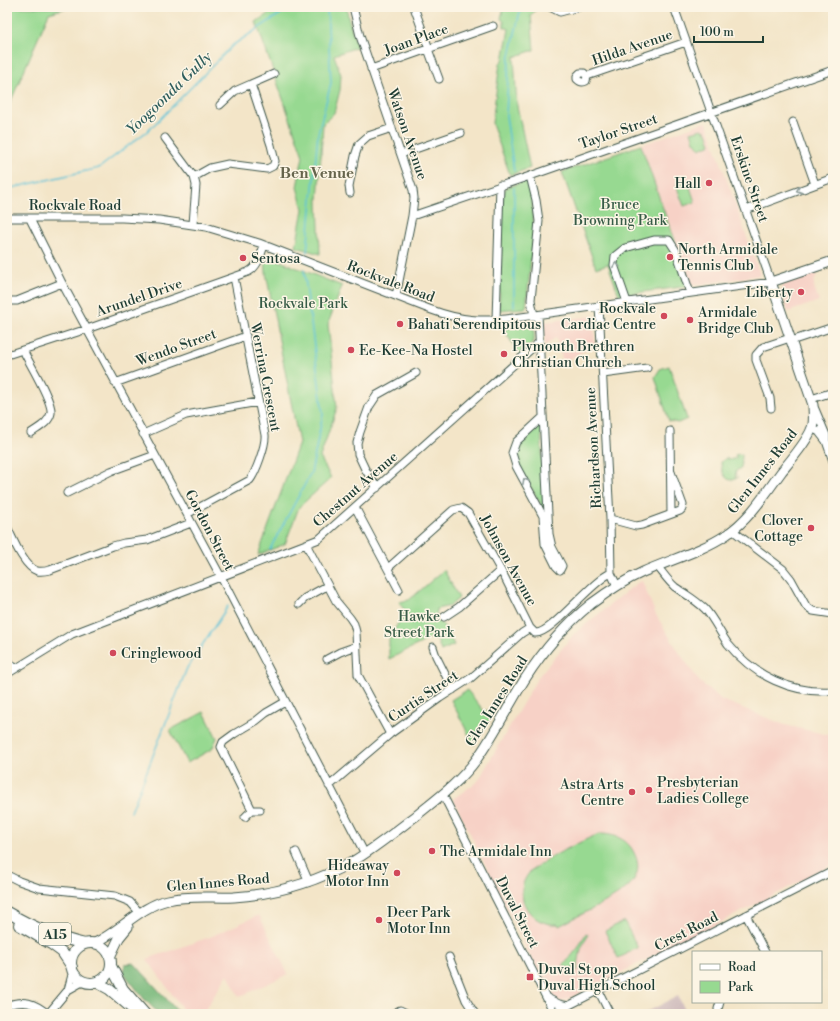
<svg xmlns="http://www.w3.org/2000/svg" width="840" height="1021" viewBox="0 0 840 1021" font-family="'Libre Bodoni',serif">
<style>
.built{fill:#f7d1c6}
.industrial{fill:#d2bfbf}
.green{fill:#97d991;stroke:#5b8b62}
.forest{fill:#79b97b;stroke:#4c7b58}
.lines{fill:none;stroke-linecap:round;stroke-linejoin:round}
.stream{stroke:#5bc3d8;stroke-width:1.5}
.minor-casing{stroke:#3f564a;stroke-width:9}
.major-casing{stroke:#3f564a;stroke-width:11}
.highway-casing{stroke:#3f564a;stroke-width:12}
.minor{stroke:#fff;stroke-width:7}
.major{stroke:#fff;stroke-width:9}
.highway{stroke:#fff;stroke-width:10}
.oneway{stroke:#8f9e9a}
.poi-dot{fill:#d1495b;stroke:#fcf5e5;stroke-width:1.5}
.labels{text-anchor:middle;stroke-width:3;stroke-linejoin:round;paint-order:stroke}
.shield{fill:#fcf5e5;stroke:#617469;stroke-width:1}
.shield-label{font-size:13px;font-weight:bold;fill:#1f3d34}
.street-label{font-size:14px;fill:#1f3d34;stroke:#fcf5e5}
.poi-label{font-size:14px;fill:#1f3d34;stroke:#fcf5e5;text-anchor:start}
.park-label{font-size:14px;fill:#375c47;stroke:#fcf5e5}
.water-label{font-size:15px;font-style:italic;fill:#2e5e5d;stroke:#fcf5e5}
.neighbourhood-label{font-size:15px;font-weight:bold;fill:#66654d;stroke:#fcf5e5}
</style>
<rect width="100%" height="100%" fill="#fcf5e5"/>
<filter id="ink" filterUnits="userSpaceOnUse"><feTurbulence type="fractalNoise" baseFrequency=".025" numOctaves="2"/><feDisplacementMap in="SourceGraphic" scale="8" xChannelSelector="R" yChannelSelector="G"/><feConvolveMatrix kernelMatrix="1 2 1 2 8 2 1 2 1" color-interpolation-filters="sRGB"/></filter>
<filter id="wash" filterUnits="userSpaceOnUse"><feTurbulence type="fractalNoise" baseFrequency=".012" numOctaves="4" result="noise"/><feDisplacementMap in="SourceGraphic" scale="16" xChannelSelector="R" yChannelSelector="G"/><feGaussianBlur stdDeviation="0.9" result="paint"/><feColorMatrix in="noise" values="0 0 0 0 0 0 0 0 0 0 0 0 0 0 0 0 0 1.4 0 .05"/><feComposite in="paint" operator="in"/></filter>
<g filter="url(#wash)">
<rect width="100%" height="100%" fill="#f3e5c8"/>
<path class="built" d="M705,122L707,123L760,275L690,286L641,145Z
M818,273L814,282V287L819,301L788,312L782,292L783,286L788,283Z
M594,316L595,345L563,362L556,337L545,346L544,322Z
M642,581L656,615L679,652L700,682L722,700L785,725L833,736V864L767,899L562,1002L550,996L453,799L478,781L538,677L574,634L637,583Z
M259,915L288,974L239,997L228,974L202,1014H186L147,959L210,937Z"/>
<path class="industrial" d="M678,996L687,1014H643Z"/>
<path class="green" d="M7,7L66,8L49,13L7,110Z
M278,7H347L348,17L357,47L334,55L341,75L340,90L334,113L323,124L318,201L320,254L296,247L303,209L297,187L303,156L256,22Z
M504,7H534L535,11L531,15L534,50L514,57L517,106L530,168L510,175L492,123L500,63L503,60L509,29L504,27V22L501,18Z
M702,129L707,132L711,144L700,149L694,141L691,132Z
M641,145L690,286L619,295L608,264L596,268L562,172Z
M528,180L532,200L534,229L526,308L499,310L503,194L506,188Z
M688,181L695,202L684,206L676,185Z
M265,255L342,286L328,324L337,408L320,457L331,478L299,507L285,544L258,555L299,443L266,273Z
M534,323V341L519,354L503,328Z
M669,366L687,419L678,423L669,421L655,377L660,369Z
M541,424L544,508H543L517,464L515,447L538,425Z
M739,454L742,455L741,468L736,471L735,478L738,477C727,486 721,472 721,462L726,458L729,460L737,458L735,455Z
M444,570L459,598L450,606L437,609L436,618L445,627L454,645L441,651L438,642L432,636L421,643L389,659V639L405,611L399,602L409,600Z
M467,690L484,711L496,709L474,745L451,700Z
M204,712L217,738L212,749L187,763L170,730Z
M600,834C613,834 625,838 632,849C651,880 619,894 598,906C585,913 572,919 559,926L558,924C530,927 510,894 530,872C538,863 588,837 600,834Z
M624,921L638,948L629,952L628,951L627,954L618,958L605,931Z
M586,933L588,934L581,949L577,971L563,966L578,948Z"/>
<path class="forest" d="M134,963L179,1013L180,1014H159L145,1000L123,972L125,964Z"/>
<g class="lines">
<path class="stream" d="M514,171L506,116L509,60L521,7
M7,189L99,168L150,129L233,45L291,7
M307,252L318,134L331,83L327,7
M514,306V188
M270,549L311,473L323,414L304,270
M131,812L187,668L228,606"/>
</g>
</g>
<g filter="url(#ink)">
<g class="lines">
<g class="minor-casing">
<path id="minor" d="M353,7L360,36L413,190L414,198L412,216L396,296
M414,7L429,49
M550,7L560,12L579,7
M428,49L439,79
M371,69L493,26
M587,76L584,73H580L577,76V79C580,82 582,83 586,81L587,76L686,42
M220,105L235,91L251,84
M793,122L815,184
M165,138L194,177L196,185L193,224
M401,154L461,133
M530,176L536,200L539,221L531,300L534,316
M194,177L210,168L228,164L267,169L273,166L275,161L271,145L251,84L274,74
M350,193L349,186L355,156L359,144L368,136L392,128
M746,210L833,178
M412,216L527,177L833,70
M7,218H122L159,220L206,227L259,243L429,309C461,321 481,322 514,318L771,282L674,7
M30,219L62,283L221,577L365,854
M7,301H17L62,283
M627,302L614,265L615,256L625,248L654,240H669L676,251L690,293
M599,306L610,519L611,573L617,586
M538,315C541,388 546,461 549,534L552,547L562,566L560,570L556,566L545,544L543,516L516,466L512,453L516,442L543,417
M496,320L500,185
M791,341L833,327
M23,350C29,363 53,401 51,413C49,423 38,428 31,433
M7,355L87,329L248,272C258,267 261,255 264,245
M603,374L647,368
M115,383L246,336
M811,399L833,392
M771,408L770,398L756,360V355L763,347L790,338
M815,409L826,435V441L833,461
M812,428L819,432L826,441
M670,431L671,514
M143,434L186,415L258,402
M377,488L365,469L358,454L357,443L360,432L369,407L377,395L416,373
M67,493L111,471L155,455
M355,507L399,590
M187,514L250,480C256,472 266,445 265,435L234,277
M610,519L636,526L642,525L680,511L682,509L683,505L671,472
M7,527C13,539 24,567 37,571C42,572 46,571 50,570L113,546L124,543L147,540L191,523
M732,530L783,569L791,579L806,606L813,611L833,614
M306,544L336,601L350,618L354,624L356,632L358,675L390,734
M657,566C663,573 668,581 675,587C685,594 696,600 705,609C714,619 720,633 728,644C754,676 792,694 833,691
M388,568L453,510L461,508L468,513L505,578L530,628L535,633C551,635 591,581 611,573
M299,604L305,598L327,586
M444,617L459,607L500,571
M433,647L436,656L453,690
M7,659L15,669
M327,659L340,652L357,646
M7,674L72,634L319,539L538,343
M329,786L390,734L440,698L471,678L522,633L530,628
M443,795L554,1013
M260,810H252L221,747L223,742L234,734L256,721L266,713L285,702
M245,817L252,810
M296,852L309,882
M7,875L19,881L39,888L115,896L130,902L140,913
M746,915L765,952
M449,957L466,1000L475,1014
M68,990L73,971
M598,990L610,1014
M547,998L559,1004L568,1006
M7,1005C25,1000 33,1002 48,1014
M48,1014L68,990L84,981
M393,1014L400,1010L408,1014
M552,1014L833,871
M719,1014L718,1009L720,1002"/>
</g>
<g class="major-casing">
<path id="major" d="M95,943C120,931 141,906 168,900C189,895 213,898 234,897C276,894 316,882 352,862C375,848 396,831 417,815C438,798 460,782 476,760C495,734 508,706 525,679C543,651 565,625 591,604C607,592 625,580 643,572C670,560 702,551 726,535C750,519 765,494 782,471C791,460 811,437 813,424C814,418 813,411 813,405L771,282L833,261
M110,957L119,938L128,927"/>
</g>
<g class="highway-casing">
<path id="highway" d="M7,912C31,926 58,938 85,944
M19,925L51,944L62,952L72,967
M71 963a20 20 0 1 1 40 0a20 20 0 1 1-40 0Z
M111,966L123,989L145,1014
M96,982L109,989L137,1013"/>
</g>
<use href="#minor" class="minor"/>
<use href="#major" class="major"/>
<use href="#highway" class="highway"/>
</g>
<defs><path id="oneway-chevron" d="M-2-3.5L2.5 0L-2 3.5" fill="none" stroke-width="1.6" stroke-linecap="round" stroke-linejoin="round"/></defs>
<g class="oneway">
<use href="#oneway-chevron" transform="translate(799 190) rotate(161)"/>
<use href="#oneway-chevron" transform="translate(616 265) rotate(-97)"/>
<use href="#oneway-chevron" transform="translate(525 481) rotate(-119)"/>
</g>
</g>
<g class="poi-dot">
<circle cx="709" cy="183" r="4"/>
<circle cx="670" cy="257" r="4"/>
<circle cx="243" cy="258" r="4"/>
<circle cx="801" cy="292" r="4"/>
<circle cx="664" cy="316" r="4"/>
<circle cx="690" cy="320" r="4"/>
<circle cx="400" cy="324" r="4"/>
<circle cx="351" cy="350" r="4"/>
<circle cx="504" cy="354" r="4"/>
<circle cx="811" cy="528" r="4"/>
<circle cx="113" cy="653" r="4"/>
<circle cx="649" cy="790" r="4"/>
<circle cx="632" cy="792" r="4"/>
<circle cx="432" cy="851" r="4"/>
<circle cx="397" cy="873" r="4"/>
<circle cx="379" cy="920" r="4"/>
<rect x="526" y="973" width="8" height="8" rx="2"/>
</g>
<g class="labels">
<rect class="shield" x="39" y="923" width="32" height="22" rx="3"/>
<g class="shield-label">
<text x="55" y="939">A15</text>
</g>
<g class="street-label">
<text transform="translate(416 39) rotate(-20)" y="5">Joan Place</text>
<text transform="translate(632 47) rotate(-19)" y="5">Hilda Avenue</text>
<text transform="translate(618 131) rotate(-19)" y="5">Taylor Street</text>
<text transform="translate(408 134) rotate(71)" y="5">Watson Avenue</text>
<text transform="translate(750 179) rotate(71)" y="5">Erskine Street</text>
<text x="75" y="210">Rockvale Road</text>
<text transform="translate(391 281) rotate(21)" y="5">Rockvale Road</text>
<text transform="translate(139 297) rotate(-19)" y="5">Arundel Drive</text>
<text transform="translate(176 347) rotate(-20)" y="5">Wendo Street</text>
<text transform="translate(266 377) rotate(79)" y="5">Werrina Crescent</text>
<text transform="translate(593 448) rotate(-93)" y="5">Richardson Avenue</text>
<text transform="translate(762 471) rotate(-52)" y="5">Glen Innes Road</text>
<text transform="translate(355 489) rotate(-41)" y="5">Chestnut Avenue</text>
<text transform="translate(210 530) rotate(62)" y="5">Gordon Street</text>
<text transform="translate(509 560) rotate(61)" y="5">Johnson Avenue</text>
<text transform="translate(423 696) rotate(-34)" y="5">Curtis Street</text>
<text transform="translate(496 701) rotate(-58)" y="5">Glen Innes Road</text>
<text transform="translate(218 882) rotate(-5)" y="5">Glen Innes Road</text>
<text transform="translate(518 912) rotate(63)" y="5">Duval Street</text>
<text transform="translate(686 931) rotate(-27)" y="5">Crest Road</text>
</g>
<g class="poi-label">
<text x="701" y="188" text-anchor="end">Hall</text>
<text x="678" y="254">North Armidale<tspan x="678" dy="16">Tennis Club</tspan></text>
<text x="251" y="263">Sentosa</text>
<text x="793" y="297" text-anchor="end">Liberty</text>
<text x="656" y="313" text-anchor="end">Rockvale<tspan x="656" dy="16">Cardiac Centre</tspan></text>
<text x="698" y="317">Armidale<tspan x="698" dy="16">Bridge Club</tspan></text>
<text x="408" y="329">Bahati Serendipitous</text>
<text x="512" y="351">Plymouth Brethren<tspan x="512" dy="16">Christian Church</tspan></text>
<text x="359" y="355">Ee-Kee-Na Hostel</text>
<text x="803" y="525" text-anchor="end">Clover<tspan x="803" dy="16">Cottage</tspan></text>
<text x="121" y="658">Cringlewood</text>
<text x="657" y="787">Presbyterian<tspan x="657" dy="16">Ladies College</tspan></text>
<text x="624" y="789" text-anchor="end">Astra Arts<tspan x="624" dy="16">Centre</tspan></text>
<text x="440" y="856">The Armidale Inn</text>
<text x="389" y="870" text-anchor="end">Hideaway<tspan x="389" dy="16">Motor Inn</tspan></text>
<text x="387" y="917">Deer Park<tspan x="387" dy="16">Motor Inn</tspan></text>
<text x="538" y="974">Duval St opp<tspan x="538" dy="16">Duval High School</tspan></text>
</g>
<g class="park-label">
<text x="620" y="209">Bruce<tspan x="620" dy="16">Browning Park</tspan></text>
<text x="303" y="308">Rockvale Park</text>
<text x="419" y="621">Hawke<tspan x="419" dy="16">Street Park</tspan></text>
</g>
<g class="water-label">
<text transform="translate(169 93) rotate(-44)" y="5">Yoogoonda Gully</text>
</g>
<g class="neighbourhood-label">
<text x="317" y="178">Ben Venue</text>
</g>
</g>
<rect width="840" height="1021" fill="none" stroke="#fcf5e5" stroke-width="24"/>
<rect x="692" y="951" width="130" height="52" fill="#fcf5e5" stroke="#a4ab9e"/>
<rect x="700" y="964" width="20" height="6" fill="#ffffff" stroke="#a4ab9e"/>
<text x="728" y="971" font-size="12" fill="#1f3d34">Road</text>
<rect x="700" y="981" width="20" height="12" fill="#97d991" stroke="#a4ab9e"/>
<text x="728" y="991" font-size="12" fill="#1f3d34">Park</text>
<path d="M694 36v6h69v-6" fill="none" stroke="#1f3d34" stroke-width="2"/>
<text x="700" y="36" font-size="12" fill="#1f3d34" stroke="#fcf5e5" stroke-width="3" paint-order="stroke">100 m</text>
</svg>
